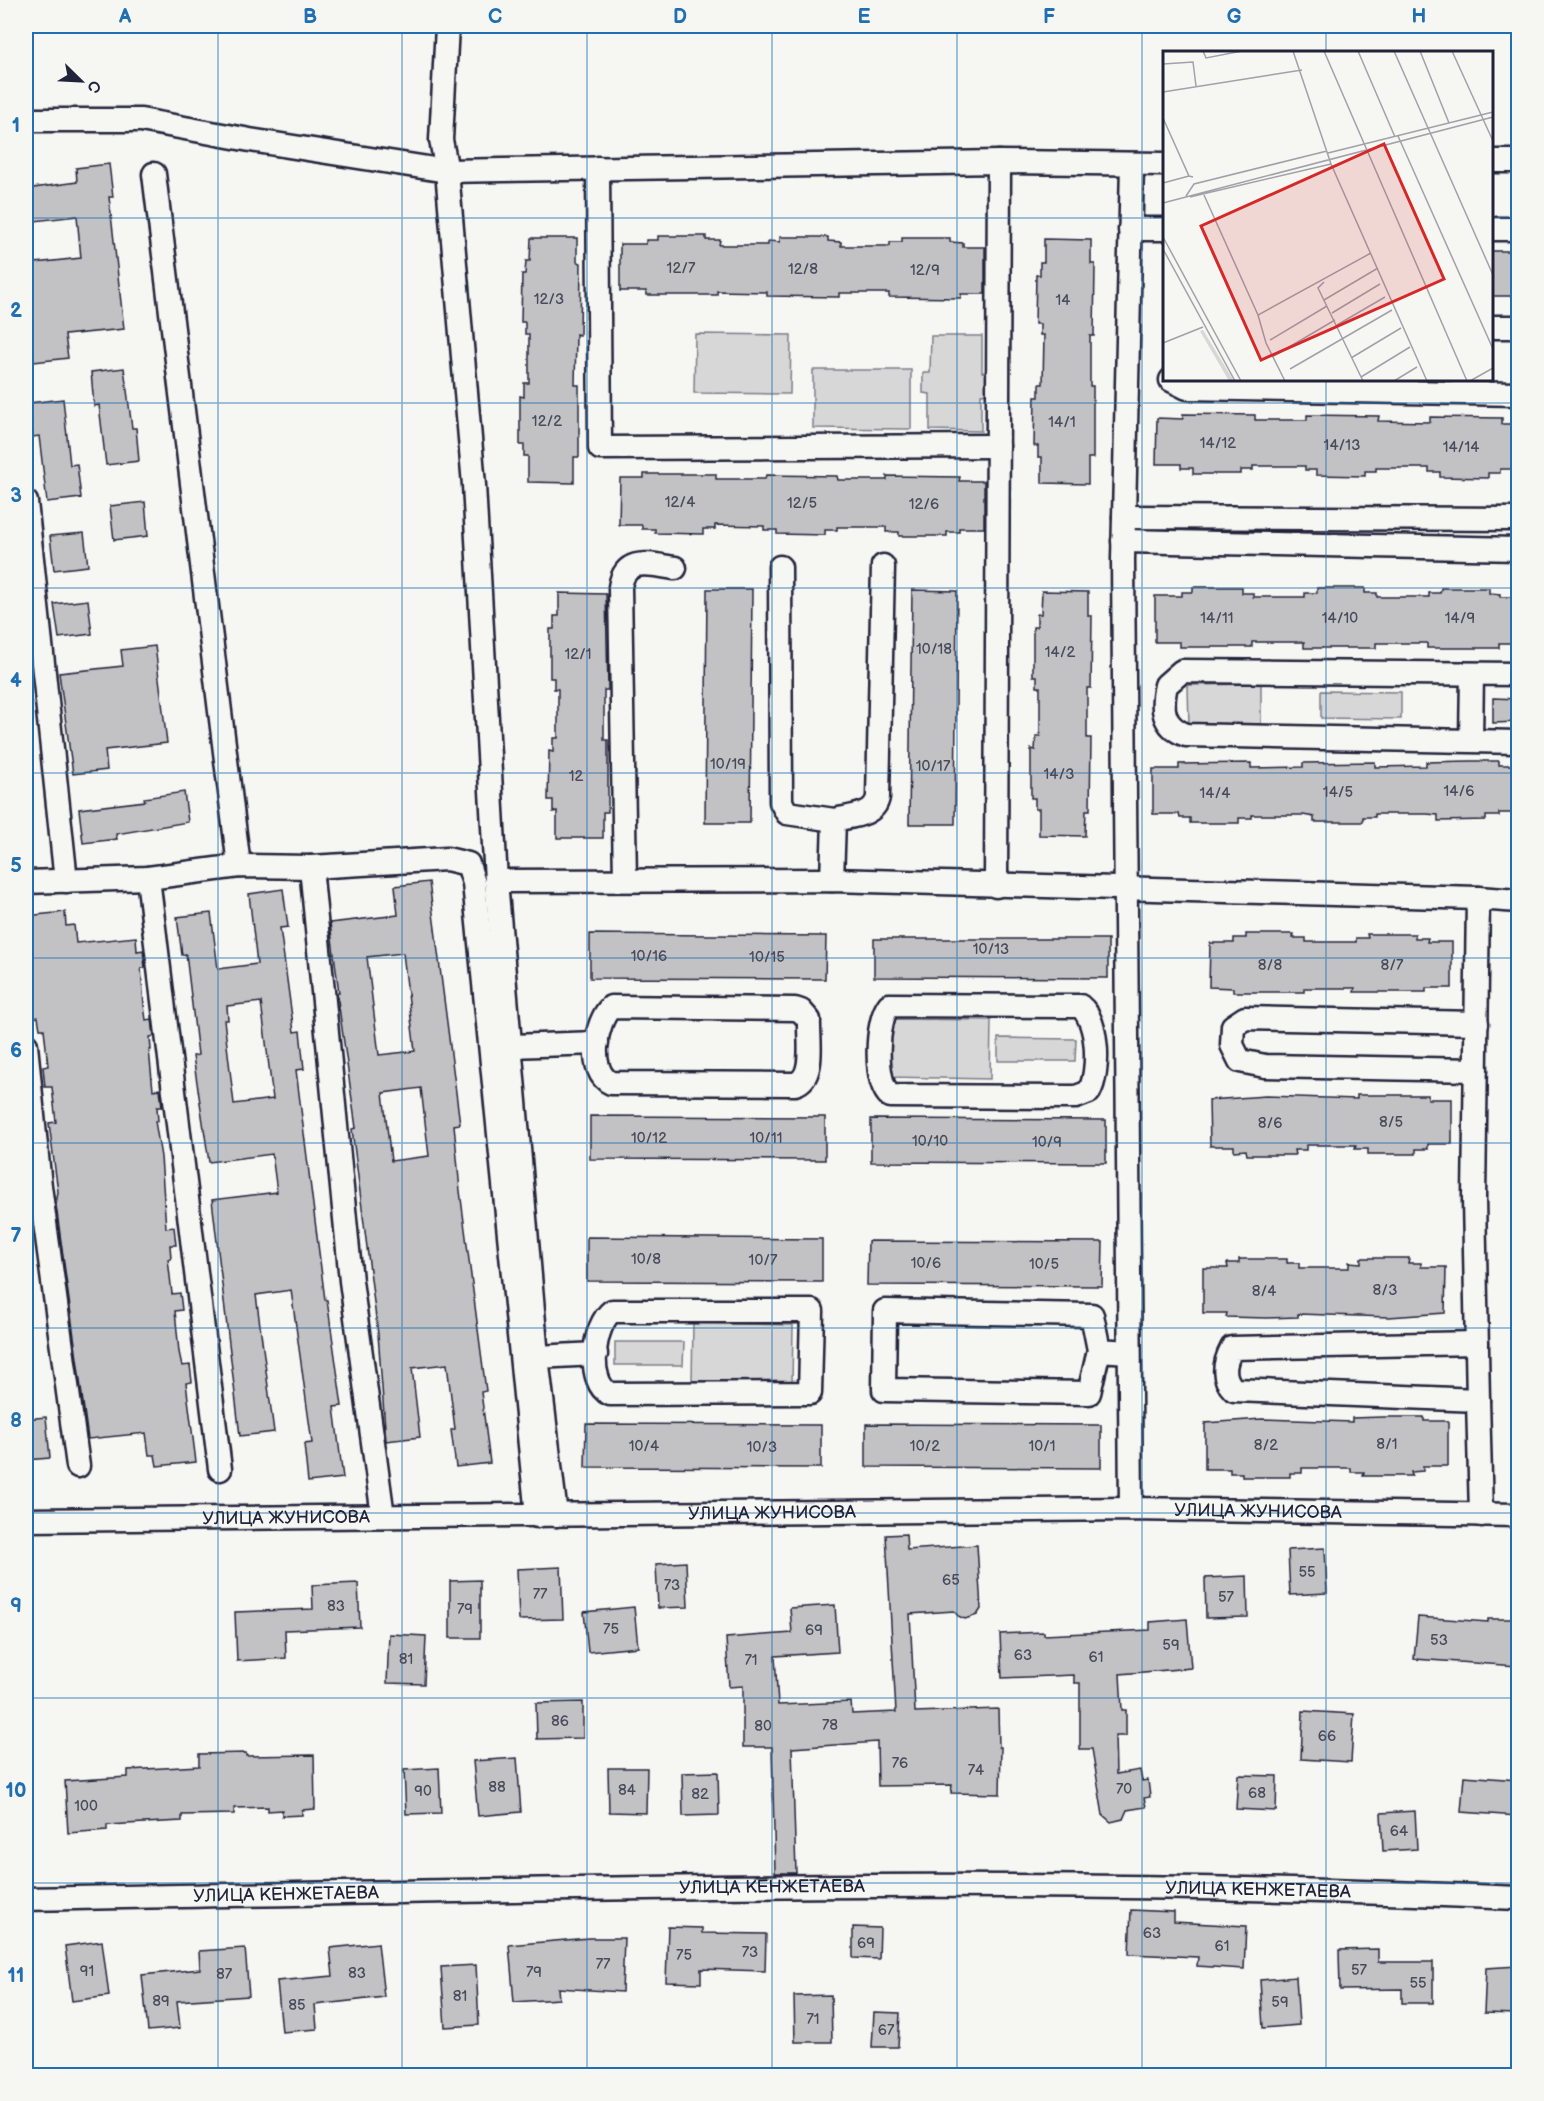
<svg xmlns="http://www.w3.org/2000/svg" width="1544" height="2101" viewBox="0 0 1544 2101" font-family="'Balsamiq Sans',sans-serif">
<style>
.green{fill:#d7d7d7;stroke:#7c7c89;stroke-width:1.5}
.building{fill:#c2c2c4;stroke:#22223b;stroke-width:1.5;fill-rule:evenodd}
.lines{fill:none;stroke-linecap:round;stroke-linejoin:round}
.minor-casing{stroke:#22223b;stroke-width:27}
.minor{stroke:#f6f6f2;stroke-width:22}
.grid{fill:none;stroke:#1f6fb2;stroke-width:1.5;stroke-opacity:0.55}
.labels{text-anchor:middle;stroke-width:4.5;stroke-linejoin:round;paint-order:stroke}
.number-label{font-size:15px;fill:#4a4a5d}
.street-label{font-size:18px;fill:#22223b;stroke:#f6f6f2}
.inset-road{fill:none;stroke:#a1a1a9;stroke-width:1.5}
.view{fill:#d62828;fill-opacity:0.15;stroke:#d62828;stroke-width:3}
.inset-edge{fill:none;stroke:#22223b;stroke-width:3}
.neatline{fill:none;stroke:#1f6fb2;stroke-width:2}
.grid-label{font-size:20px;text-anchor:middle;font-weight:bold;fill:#1f6fb2}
</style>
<rect width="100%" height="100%" fill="#f6f6f2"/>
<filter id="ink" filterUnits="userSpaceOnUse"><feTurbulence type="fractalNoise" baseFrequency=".0167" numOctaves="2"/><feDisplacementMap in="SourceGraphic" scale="12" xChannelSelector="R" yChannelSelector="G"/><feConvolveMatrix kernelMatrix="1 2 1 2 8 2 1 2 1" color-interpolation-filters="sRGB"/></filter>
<g filter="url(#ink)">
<path class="green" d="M695,334L791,335L790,394L694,393Z
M931,336H982V372L989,373L988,393L981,394V431L930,430V394L923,393V373H930Z
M813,370H911V429L813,428Z
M1261,684V725H1189L1188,685Z
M1321,691L1401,692V719L1321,718Z
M891,1019L991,1020L990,1079L890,1077Z
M998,1038L1076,1039L1075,1061H998Z
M693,1323L793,1325L792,1383L692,1381Z
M615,1342H684L683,1365H615Z"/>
<path class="building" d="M109,164L113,197H109L124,329L65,335L68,358L34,362L26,291V264L81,258L77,216L26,222V189L77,182L76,168Z
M658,236H706V240H720L719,245H768V241L780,242V237H828V241L841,242V246H890V242H902V238H950V242L963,243V247H985V294H961V298L889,297V293H839V297L767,296V292L717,291V295H646V291H620V244H646V240H658Z
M531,238H577V262L581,263L580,335L576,334L575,385H579V457H574V483L528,482V456H524V445H520V396L524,397V383H529V334H525V322H521L522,274H525L526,261H530Z
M1044,239L1091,240V264H1095L1094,336H1090V386H1093V458H1088V484L1042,483V457H1038V446H1034L1035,397H1039V384H1043L1044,335H1040V324H1035L1036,275H1040V262H1044Z
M1491,251H1518V296H1491Z
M124,368L132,428H136L139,461L106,465L99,405L94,406L91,372Z
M63,399L70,465L77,464L81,498L47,502L39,436L33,437L29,403Z
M1183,414L1255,415V420H1307V415L1379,416L1378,421L1430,422V417L1502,418V424H1518V469H1500V473H1488V478L1440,477V472H1429V468H1376V471H1365V476L1316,475V470H1305V466H1253V470H1241V474H1193V468H1181V464H1156L1157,418L1183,419Z
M644,474H716V479H765L766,475L837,476L838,480H887V476L960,477L959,481H984V528H959V532H947V536H899V532H886V527H837V530H825V535L777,534V530H764V526L715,525V529H703V534L655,533V529H642V525H619L620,478H644Z
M145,502L148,536L114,540L110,506Z
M84,533L88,566L54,570L50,536Z
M1193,587H1242V593H1253V597H1305V593H1317V588H1365V593H1377V597H1429V593H1440L1441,588H1489V593L1500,594V597H1518V643H1499V648H1427V643H1376V648H1304V642H1252V647H1180V642H1155V596H1182V592H1193Z
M707,589H752L750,823H705Z
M912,590L957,591L955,824H909Z
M1042,591L1088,592V616H1092L1091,688H1087V738H1091L1090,810H1086L1085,836L1039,835V809H1035V798H1031V749L1035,750L1036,736H1040V687H1037V676H1033V627H1037V614H1041Z
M559,593L606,594L608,690H604V740H608V812H603V838H557V811L553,812V800H548L549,751L553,752V738H558V689H554V678H550V629H554V616H559Z
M88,600L92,634L59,638L54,604Z
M155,646L167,743L105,750L107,770L73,774L59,673L123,666L121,650Z
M1493,698L1518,699V722L1493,723Z
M1470,761H1499V765H1518V813H1499V816H1486V820L1438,821V815L1427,814H1375V817H1363V822H1314V817L1303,815H1252V818H1239V823H1190V818H1180L1179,814H1153V769H1179V764L1251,763V768L1303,767V763L1375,762V767L1426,766V762Z
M184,792L188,822L116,834L117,839L83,843L79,809L145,801L144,798Z
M429,882L460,1124L454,1125L460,1191L486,1391L481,1392L490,1463L456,1467L451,1430L455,1429L447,1364L412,1368L420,1437L386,1441L378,1334L352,1129L356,1128L337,993H339L330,923L398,915L395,886ZM403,953L415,1051L379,1055L367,957ZM421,1088L429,1156L391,1161L383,1093Z
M283,889L288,927L280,928L294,1032L300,1031L304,1069L296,1070L325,1300H327L342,1406L334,1407L343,1478L308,1482L304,1444L312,1443L291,1290L256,1295L274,1432L240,1436L212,1200L277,1192L272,1154L209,1162L193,1056L198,1055L186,954L182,955L177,917L211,913L218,969L257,964L249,894ZM261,1002L273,1099L234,1104L224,1020H228L227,1006Z
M65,912L66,926L74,925L76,943L136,937L137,951L143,950L145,968H141L144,1005L146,1020L152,1019L154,1036L150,1037L151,1050H149L153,1090L160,1089L162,1107H157L158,1121H155L161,1157L166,1228L174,1227L176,1245H170L171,1259H168L172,1294L180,1293L182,1310L175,1311L179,1352L182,1366L190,1365L192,1382L186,1383L196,1462L157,1466L155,1455H149L146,1433L88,1439L56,1205L58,1192L49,1123L56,1122L52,1087H45L43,1067L48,1066L44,1029H40L38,1017L32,1018L30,998L34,997L31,949L26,950V916Z
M590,934L826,936L825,979L590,978Z
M1246,934H1294L1293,938H1306V942H1356V938H1368L1367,934H1415V938H1428L1427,942H1452V988H1426V992H1354L1355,988H1304V992H1233V988L1209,987L1210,943H1234V938H1246Z
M874,939H1108V978L874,977Z
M1357,1095H1428V1099H1452V1144H1428V1149H1416V1154H1368V1149H1355L1356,1145H1306V1150H1294L1295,1155H1247L1246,1150L1234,1151V1146H1210L1209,1100L1266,1096L1357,1099Z
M590,1116L825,1117V1160L590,1159Z
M871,1119L1106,1120V1163L871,1162Z
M26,1207H29L32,1228L26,1229Z
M587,1237L822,1239V1282L587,1281Z
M868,1241L1103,1242L1102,1286L867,1285Z
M1361,1258H1409L1408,1263H1421V1267H1446L1445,1313L1389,1317L1298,1314V1317L1267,1318L1226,1317L1227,1313H1203V1268H1228L1227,1263H1239V1259H1287V1263H1299V1268H1349V1262L1361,1263Z
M46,1417L50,1458L26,1460V1419Z
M1383,1417H1424V1421H1448V1466H1423V1471L1411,1472L1412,1476H1363L1364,1472H1351V1468H1302V1473H1290V1477H1242V1473H1230V1469H1205V1423L1262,1419L1352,1422V1418Z
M586,1424L821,1425V1468L585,1467Z
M866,1424L1101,1425V1468L866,1467Z
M906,1534L907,1550L977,1545L981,1609L977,1615L965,1619L958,1616L954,1611L910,1614L915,1712L998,1709L999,1747H1001L1000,1794L951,1793L952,1785L878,1786L877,1742L792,1748L796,1873H775L772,1747H743V1686L729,1687L726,1638L792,1633L790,1608L835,1605L838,1652L775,1656L778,1705L851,1702L852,1714L896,1712L886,1535Z
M1325,1548L1327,1593L1290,1595L1288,1550Z
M686,1562L688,1607L658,1608L656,1564Z
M561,1567L563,1619L519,1620L517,1569Z
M1247,1576L1248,1617L1206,1618L1205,1578Z
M480,1580V1638H450V1581Z
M358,1583L360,1627L285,1630L286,1658L237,1661L235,1612L313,1609L312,1585Z
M634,1607L638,1647L588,1652L584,1612Z
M1418,1617L1488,1622V1619H1518V1666L1414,1659Z
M1187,1619L1191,1668L1120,1674L1122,1710H1126V1736H1115L1116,1774L1140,1770L1142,1781L1148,1780L1150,1797L1144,1798L1146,1807L1127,1810L1123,1819L1111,1822L1103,1815L1092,1749H1080V1683H1074V1675L1002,1678L1000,1634L1044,1632V1635L1150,1630V1622Z
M389,1634L426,1636L424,1684L387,1683Z
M583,1702V1738L537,1739L536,1703Z
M1303,1711L1354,1714L1351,1762L1301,1759Z
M246,1753V1756L314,1755L315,1809L302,1810V1815L282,1816V1810L268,1811V1807L234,1808V1814L182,1815V1821L107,1825V1830L68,1833L65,1781L128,1777V1770L199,1766V1754Z
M517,1758L521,1812L478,1816L473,1761Z
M439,1768L441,1813L406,1814L404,1770Z
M608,1768H647L646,1813L609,1812Z
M718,1772L719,1815L683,1816L682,1773Z
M1238,1775L1277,1776L1276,1811L1236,1809Z
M1464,1776L1518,1780V1816L1461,1812Z
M1415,1811L1417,1849L1383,1851L1381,1813Z
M1131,1910L1174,1912V1922L1246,1926L1244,1969L1197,1966L1198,1957L1129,1954Z
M668,1927L702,1928V1933L766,1934L765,1971L701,1969V1983L666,1982Z
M853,1927L880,1928L879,1959L853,1958Z
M589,1938H624L622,1992L558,1988L559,1999L514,2002L509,1945Z
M102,1941L109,1996L72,2001L65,1946Z
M378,1943L384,1997L315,2005L317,2029L282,2032L277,1981L333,1976L330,1948Z
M245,1948L249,1996L177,2001L180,2028L148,2031L142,1975L200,1969L199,1951Z
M1378,1949V1962H1433V2003H1402V1989L1340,1990L1339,1950Z
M476,1965L479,2025L445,2027L441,1967Z
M1518,1966V2014L1484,2013L1486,1968Z
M1296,1977L1299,2025L1263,2028L1260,1980Z
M831,1995L832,2042H795L794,1996Z
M874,2012L900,2013L898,2047H872Z"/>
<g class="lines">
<g class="minor-casing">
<g id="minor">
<path d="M447,26L441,140L447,171L999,162L1164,164"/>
<path d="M26,120H141L250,140L447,171L474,485L496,881L537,1357L556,1515"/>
<path d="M1492,161H1518"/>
<path d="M598,168L600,448L998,446"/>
<path d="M154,174L239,866"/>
<path d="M1130,229H1164"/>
<path d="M1492,229H1518"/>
<path d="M1492,327H1518"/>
<path d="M1171,380L1187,388L1518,394"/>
<path d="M26,502L66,881"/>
<path d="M1124,517L1518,519"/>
<path d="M1123,541L1518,549"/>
<path d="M780,567L781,802L787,813L834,820"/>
<path d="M1518,674L1182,671L1166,685C1161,708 1162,726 1186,735L1518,742"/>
<path d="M1471,740L1472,674"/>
<path d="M311,867L351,1281L383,1516"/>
<path d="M148,878L220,1469"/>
<path d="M625,880L620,587C625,555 651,565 675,568"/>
<path d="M832,880L834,820C851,816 875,816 878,797L883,566"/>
<path d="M496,881L832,880L1478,898L1474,1199L1478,1400"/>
<path d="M26,882L148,878L239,866L311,867L447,859L468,864L474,883L537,1516"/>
<path d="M996,886L999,162"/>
<path d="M1478,898L1518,901"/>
<path d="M889,1005L1080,1006C1099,1021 1100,1072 1089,1092L1076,1097L890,1096C874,1082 876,1021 889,1005Z"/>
<path d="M611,1007L795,1009L801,1011L809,1020C808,1038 816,1078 795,1084L611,1083C587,1072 595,1022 611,1007Z"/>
<path d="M26,1045L40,1186L78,1466"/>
<path d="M511,1046L597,1043"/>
<path d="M1476,1070L1265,1066L1240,1061L1232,1045L1233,1026L1245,1018L1477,1023"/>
<path d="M612,1311H812L810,1393L610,1394C586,1383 593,1325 612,1311Z"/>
<path d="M1477,1343L1232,1348C1224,1363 1221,1377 1234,1390L1478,1400L1481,1515"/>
<path d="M1099,1350L1089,1393L884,1390L885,1311L1092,1315L1099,1350L1129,1352"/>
<path d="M537,1357L596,1354"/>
<path d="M1131,1509L1123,560L1132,164"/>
<path id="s1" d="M26,1520L1131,1509L1518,1515"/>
<path id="s2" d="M26,1899C523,1890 1021,1875 1518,1898"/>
</g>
</g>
<use href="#minor" class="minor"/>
</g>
</g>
<path class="grid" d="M218,26V2076M402,26V2076M587,26V2076M772,26V2076M957,26V2076M1142,26V2076M1326,26V52M26,218H1164M1492,218H1518M1326,380V2076M26,403H1518M26,588H1518M26,773H1518M26,958H1518M26,1143H1518M26,1328H1518M26,1513H1518M26,1698H1518M26,1883H1518"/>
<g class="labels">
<g class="number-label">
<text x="681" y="273">12/7</text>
<text x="803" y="274">12/8</text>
<text x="925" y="275">12/9</text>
<text x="549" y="304">12/3</text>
<text x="1063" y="305">14</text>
<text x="547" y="426">12/2</text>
<text x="1062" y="427">14/1</text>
<text x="1218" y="448">14/12</text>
<text x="1342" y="450">14/13</text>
<text x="1461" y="452">14/14</text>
<text x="680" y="507">12/4</text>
<text x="802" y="508">12/5</text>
<text x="924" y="509">12/6</text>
<text x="1217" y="623">14/11</text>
<text x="1340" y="623">14/10</text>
<text x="1460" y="623">14/9</text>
<text x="934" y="654">10/18</text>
<text x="1060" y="657">14/2</text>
<text x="578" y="659">12/1</text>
<text x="728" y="769">10/19</text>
<text x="933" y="771">10/17</text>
<text x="1059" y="779">14/3</text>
<text x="576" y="781">12</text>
<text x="1459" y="796">14/6</text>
<text x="1338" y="797">14/5</text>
<text x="1215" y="798">14/4</text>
<text x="991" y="954">10/13</text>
<text x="649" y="961">10/16</text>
<text x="767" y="962">10/15</text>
<text x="1270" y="970">8/8</text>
<text x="1392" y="970">8/7</text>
<text x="1391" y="1127">8/5</text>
<text x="1270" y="1128">8/6</text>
<text x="649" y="1143">10/12</text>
<text x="766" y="1143">10/11</text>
<text x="930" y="1146">10/10</text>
<text x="1047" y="1147">10/9</text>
<text x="646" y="1264">10/8</text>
<text x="763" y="1265">10/7</text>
<text x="926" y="1268">10/6</text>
<text x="1044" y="1269">10/5</text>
<text x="1385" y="1295">8/3</text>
<text x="1264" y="1296">8/4</text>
<text x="1387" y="1449">8/1</text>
<text x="1266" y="1450">8/2</text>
<text x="644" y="1451">10/4</text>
<text x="925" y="1451">10/2</text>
<text x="1042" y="1451">10/1</text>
<text x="762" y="1452">10/3</text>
<text x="1307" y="1577">55</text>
<text x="951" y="1585">65</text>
<text x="672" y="1590">73</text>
<text x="540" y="1599">77</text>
<text x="1226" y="1602">57</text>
<text x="336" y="1611">83</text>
<text x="465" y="1614">79</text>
<text x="611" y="1634">75</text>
<text x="814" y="1635">69</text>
<text x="1439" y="1645">53</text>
<text x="1171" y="1650">59</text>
<text x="1023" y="1660">63</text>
<text x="1096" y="1662">61</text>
<text x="406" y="1664">81</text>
<text x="751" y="1665">71</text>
<text x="560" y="1726">86</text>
<text x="830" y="1730">78</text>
<text x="763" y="1731">80</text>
<text x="1327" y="1741">66</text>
<text x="900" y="1768">76</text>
<text x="976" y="1775">74</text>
<text x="497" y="1792">88</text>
<text x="1124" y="1794">70</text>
<text x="627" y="1795">84</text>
<text x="423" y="1796">90</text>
<text x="1257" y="1798">68</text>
<text x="700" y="1799">82</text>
<text x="86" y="1811">100</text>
<text x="1399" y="1836">64</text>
<text x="1152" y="1938">63</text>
<text x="866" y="1948">69</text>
<text x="1222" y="1951">61</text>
<text x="750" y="1957">73</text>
<text x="684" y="1960">75</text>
<text x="603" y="1969">77</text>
<text x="1359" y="1975">57</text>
<text x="87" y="1976">91</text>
<text x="534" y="1977">79</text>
<text x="357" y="1978">83</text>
<text x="224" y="1979">87</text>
<text x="1418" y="1988">55</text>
<text x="460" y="2001">81</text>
<text x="161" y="2006">89</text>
<text x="1280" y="2007">59</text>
<text x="297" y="2010">85</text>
<text x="813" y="2024">71</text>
<text x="886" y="2035">67</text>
</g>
<g class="street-label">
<text dy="6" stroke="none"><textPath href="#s1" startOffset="1232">УЛИЦА ЖУНИСОВА</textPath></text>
<text dy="6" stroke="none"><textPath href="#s1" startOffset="746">УЛИЦА ЖУНИСОВА</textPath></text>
<text dy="6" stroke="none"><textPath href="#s1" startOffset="260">УЛИЦА ЖУНИСОВА</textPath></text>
<text dy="6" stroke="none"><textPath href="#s2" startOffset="746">УЛИЦА КЕНЖЕТАЕВА</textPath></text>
<text dy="6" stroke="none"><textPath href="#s2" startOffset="1232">УЛИЦА КЕНЖЕТАЕВА</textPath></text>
<text dy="6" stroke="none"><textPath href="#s2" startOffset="260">УЛИЦА КЕНЖЕТАЕВА</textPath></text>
</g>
</g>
<g transform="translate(1163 51)">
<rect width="330" height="330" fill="#f6f6f2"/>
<path d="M40,279L63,317L71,330H66L37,280Z" fill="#d7d7d7"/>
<path class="inset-road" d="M40,0L43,7L79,0M130,0L168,113L264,330M161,0L304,330M195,0L232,86M231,0L330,224M257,0L286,72M289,0L330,90M0,13L30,11L33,35M0,41L139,19M0,67L26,125L30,126M235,85L330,298M165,102L330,61M0,132L26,125M41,144L95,264M23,145L31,133L164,100M27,146L168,113M0,152L330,66M0,186L78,330M0,198L72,330M161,231L155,237L200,330M161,249L215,217M169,262L217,233M174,274L222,246M107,289L164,255M0,292L40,276M109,306L172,269M188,307L238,277M127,318L229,259M198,326L247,296M122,330L103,292L95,264L208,202M231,330L254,316M307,330L330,317"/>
<path class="view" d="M221,93L281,228L98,309L38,175Z"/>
<rect width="330" height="330" class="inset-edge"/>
</g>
<rect width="1544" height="2101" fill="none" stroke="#f6f6f2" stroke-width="66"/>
<g transform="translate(81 81) rotate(114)" stroke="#f6f6f2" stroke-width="4.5" paint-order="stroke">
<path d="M0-4.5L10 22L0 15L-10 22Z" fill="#22223b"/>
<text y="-9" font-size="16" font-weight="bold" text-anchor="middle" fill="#22223b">С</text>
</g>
<rect x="33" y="33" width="1478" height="2035" class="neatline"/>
<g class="grid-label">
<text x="125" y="23">A</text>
<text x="310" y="23">B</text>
<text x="495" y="23">C</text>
<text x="680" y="23">D</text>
<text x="864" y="23">E</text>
<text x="1049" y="23">F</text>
<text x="1234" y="23">G</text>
<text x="1419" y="23">H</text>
<text x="16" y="132">1</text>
<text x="16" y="317">2</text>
<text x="16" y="502">3</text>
<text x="16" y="687">4</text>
<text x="16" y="872">5</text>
<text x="16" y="1057">6</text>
<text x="16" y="1242">7</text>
<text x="16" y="1427">8</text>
<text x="16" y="1612">9</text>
<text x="16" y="1797">10</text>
<text x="16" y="1982">11</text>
</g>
</svg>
